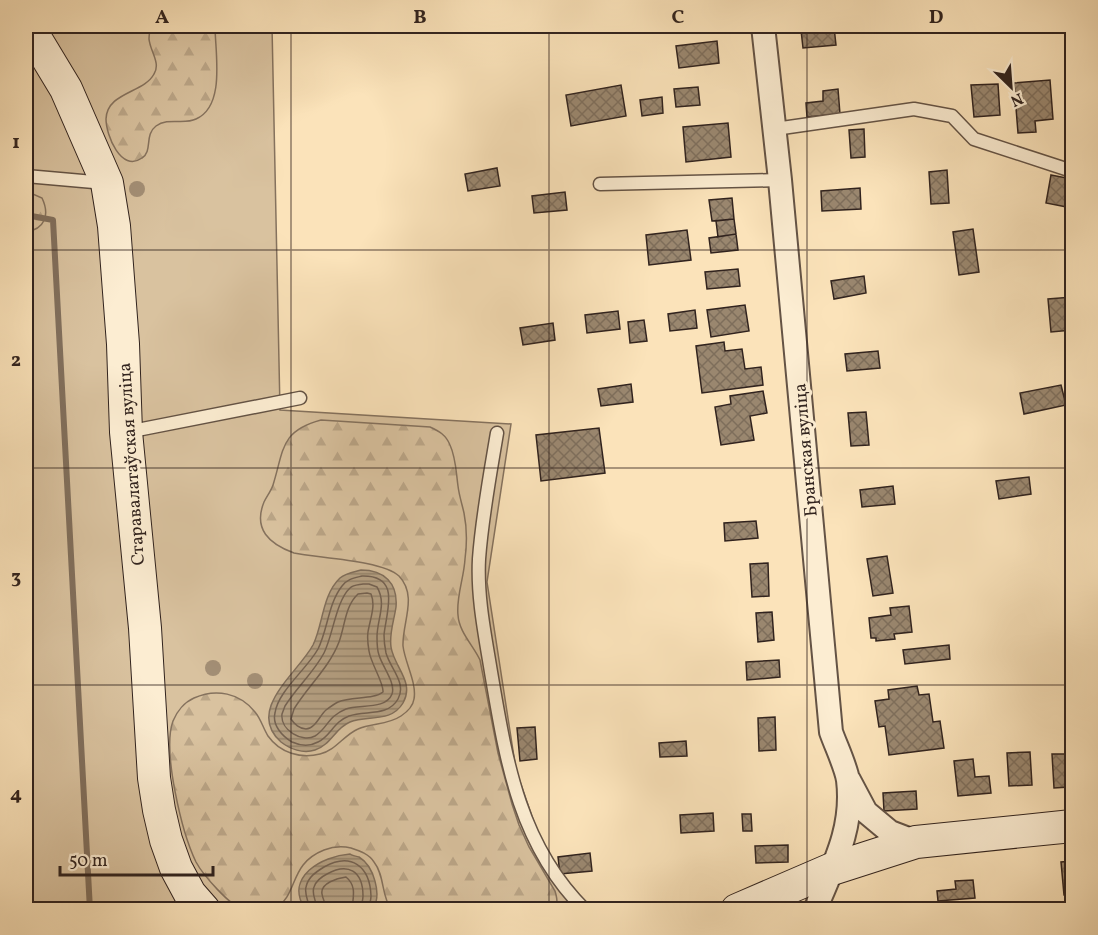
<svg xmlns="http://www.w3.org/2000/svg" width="1098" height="935" viewBox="0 0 1098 935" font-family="Vollkorn,serif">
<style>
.green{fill:#d9c29f;stroke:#85725e;stroke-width:1.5}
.forest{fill:url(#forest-firs);stroke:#85725e;stroke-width:1.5}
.water{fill:url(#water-rules);stroke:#816f5c;stroke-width:1.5}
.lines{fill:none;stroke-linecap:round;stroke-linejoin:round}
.shore{stroke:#746252;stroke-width:1.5}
.stream{stroke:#816f5c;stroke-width:6}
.building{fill:url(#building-cross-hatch);stroke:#31231e;stroke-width:1.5}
.lane-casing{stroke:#645345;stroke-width:15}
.street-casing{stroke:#645345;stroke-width:26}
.secondary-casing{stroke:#31231e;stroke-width:34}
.lane{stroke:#fcedd2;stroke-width:12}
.street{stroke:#fcedd2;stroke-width:22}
.secondary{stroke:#fcedd2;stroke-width:32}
.tree{fill:#a38f76}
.grid{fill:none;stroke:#31231e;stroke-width:1.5;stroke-opacity:0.55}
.labels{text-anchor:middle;stroke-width:6;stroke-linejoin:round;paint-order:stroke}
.street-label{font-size:18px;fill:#31231e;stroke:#fcedd2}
.neatline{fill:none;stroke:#31231e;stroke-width:2}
.grid-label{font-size:20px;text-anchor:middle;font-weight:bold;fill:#31231e}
</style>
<defs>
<pattern id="forest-firs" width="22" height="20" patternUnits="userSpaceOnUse" patternTransform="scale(1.5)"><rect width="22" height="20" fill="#d9c29f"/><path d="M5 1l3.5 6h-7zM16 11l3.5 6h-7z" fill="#bba688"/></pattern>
<pattern id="water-rules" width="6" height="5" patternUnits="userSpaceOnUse" patternTransform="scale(1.5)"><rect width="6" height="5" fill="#b6a285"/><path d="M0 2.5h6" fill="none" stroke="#95846c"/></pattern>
<pattern id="building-cross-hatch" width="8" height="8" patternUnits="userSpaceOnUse" patternTransform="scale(1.5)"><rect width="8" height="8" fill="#9a876f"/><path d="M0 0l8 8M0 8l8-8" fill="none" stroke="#7e6e5b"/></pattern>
</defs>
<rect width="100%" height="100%" fill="#fbe3ba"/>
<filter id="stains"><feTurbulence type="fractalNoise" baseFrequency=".00333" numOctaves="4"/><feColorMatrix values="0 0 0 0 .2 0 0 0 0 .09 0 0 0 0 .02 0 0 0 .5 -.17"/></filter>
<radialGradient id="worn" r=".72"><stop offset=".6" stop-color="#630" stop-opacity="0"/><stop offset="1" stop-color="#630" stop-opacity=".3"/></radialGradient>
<path class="green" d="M26,26H272L280,410L511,424L487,582L516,770L545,854L591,909H26Z"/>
<path class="forest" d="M150,26H215C215,52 226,106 196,119C184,125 168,117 156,126C144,135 153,151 142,158C121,173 106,135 106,119C107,92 144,93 154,74C161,63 150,51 149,39C149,35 150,30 150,26Z
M26,191L42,198C50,215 45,229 26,232Z
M321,420L430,427C439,431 446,435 450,445C456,458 456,472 458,486C459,495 462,504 464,513C467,528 467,544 465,559C464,578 456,597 458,615C459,632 473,645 480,660L498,753L512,804L519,825L529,847L555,891C557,898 558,902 555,909H391C381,895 385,876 374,862C369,854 360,851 351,848C342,846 332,847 324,850C289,864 299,892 276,909C268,910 250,911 244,910C230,906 203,875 196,862C182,833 162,751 173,721C177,711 185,702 194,698C216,688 240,693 255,712C261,719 263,728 268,736C280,753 301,759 320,754C335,751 344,735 358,729C371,723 388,725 401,716C407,712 413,706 414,699C417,683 405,663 403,646C402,623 418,596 399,576C382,560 318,558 294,553C269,544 253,529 264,502C267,496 271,491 273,485C284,450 280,431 321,420Z"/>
<path class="water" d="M361,570C384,570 398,583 396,607C394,621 389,633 391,647C394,667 415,682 403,703C391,723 368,715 350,722C335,728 331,745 315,750C303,754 290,749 281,742C245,710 298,673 313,645C323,625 322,595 340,578C346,573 354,572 361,570Z
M350,854C351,855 358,857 359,857C374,866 382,895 373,909H305C284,877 322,856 350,854Z"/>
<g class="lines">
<path class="shore" d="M362,576C402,575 386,612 384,635C384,640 385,648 386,653C390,668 407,683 398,699C388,717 365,710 349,716C333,722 331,736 318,742C309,747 301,746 292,742C282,736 272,725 275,713C278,691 307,669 318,649C328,629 328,604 342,586C347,579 354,578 362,576Z
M363,584H369L377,587C387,604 377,619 377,637C377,642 377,650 379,655C382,666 396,683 392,694C386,710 359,704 346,709C328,716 327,729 315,736C302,743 280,730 282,714C282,714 285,706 285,706C297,687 314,672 324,653C333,635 336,601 350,588C353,585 358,585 363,584Z
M367,593L371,594C376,606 370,619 368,632C367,638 368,645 369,651C371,664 384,683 383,692C373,700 352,696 338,702C334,704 330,707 326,710C320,715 315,729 306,729C300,729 294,724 291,719L294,709C308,686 329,668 339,642C345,626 345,606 358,594Z
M310,910C309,902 304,895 306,887C308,877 316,872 324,867C351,852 370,866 371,896C371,901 369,905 369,910
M317,910C317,901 311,895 314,887C316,881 321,877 327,874C348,862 363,871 363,896C363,901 361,905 361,910
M326,910C326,904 323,900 322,894C320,883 338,878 346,877C357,886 353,897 352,910"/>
<path class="stream" d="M26,215L53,220L90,910"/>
</g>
<path class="building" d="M585,26H607V30H585Z
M834,27L836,45L803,48L801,30Z
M717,41L719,63L679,68L676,46Z
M1050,80L1053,119L1035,121L1036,132L1018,133L1014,83Z
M998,84L1000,115L974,117L971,85Z
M621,85L626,116L571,126L566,95Z
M698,87L700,105L676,107L674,89Z
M838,89L840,114L807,117L806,103L823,101V91Z
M662,97L663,113L642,116L640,100Z
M728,123L731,157L686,162L683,127Z
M864,129L865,157L851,158L849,130Z
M497,168L500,186L468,191L465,174Z
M947,170L949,203L931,204L929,172Z
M1051,175L1072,179V208L1046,203Z
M860,188L861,209L822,211L821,191Z
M565,192L567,210L534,213L532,196Z
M732,198L734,219L712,221L709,200Z
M734,219L736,234L718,237L716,221Z
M973,229L979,272L959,275L953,232Z
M687,230L691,260L649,265L646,235Z
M736,234L738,250L711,253L709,238Z
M738,269L740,286L707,289L705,272Z
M864,276L866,293L834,299L831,281Z
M1072,297V330L1051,332L1048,299Z
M745,305L749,331L711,337L707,310Z
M695,310L697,328L670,331L668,314Z
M618,311L620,329L587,333L585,315Z
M644,320L647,341L630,343L628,322Z
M553,323L555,340L523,345L520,328Z
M724,342L725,351L742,349L745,369L761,367L763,385L702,393L696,346Z
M878,351L880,368L847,371L845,354Z
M631,384L633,402L601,406L598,389Z
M1061,385L1066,405L1024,414L1020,393Z
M763,391L767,413L750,416L754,440L721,445L715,407L731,404L730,396Z
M866,412L869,445L851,446L848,413Z
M599,428L605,473L541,481L536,435Z
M1029,477L1031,494L999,499L996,481Z
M893,486L895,504L862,507L860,490Z
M756,521L758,538L725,541L724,523Z
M887,556L893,593L873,596L867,559Z
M768,563L769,596L752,597L750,564Z
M909,606L912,632L894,634L895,639L876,641V638H871L869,618L891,615L890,608Z
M772,612L774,640L758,642L756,613Z
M949,645L950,659L905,664L903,650Z
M779,660L780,677L747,680L746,662Z
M917,686L919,695L929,694L933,722L940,721L944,748L889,755L885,726L879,727L875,701L889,699L888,690Z
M775,717L776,750L759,751L758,718Z
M535,727L537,759L520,761L517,728Z
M686,741L687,756L660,757L659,743Z
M1030,752L1032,785L1009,786L1007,753Z
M1052,754H1067L1069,787L1054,788Z
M973,759L975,777L989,776L991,793L958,796L954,761Z
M916,791L917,809L884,811L883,793Z
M713,813L714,831L681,833L680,815Z
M742,814H751L752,831H743Z
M788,845V862L756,863L755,846Z
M590,853L592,871L560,874L558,857Z
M1072,861V894L1064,895L1061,862Z
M973,880L975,898L938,901L937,891L956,889L955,881Z"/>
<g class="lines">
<g class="lane-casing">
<path id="lane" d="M775,129L914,109L952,116L974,139L1072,171
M26,176L105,183
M600,184L780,180
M127,432L300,398
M497,433C490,475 482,517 479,559C477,597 485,635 491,672C506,760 519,845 585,910"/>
</g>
<g class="street-casing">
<path id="street" d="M763,26L780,180L831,732C836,746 846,767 848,780C854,829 833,866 815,910
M849,780L866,812L890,832L916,842"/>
</g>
<g class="secondary-casing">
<path id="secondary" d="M28,26L66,89L107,183L114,226L123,344L126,432L145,628L154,778L159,810L166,840L176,868L190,894L204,910
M737,910L832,869L916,842L1072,826"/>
</g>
<use href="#lane" class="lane"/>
<use href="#street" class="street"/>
<use href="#secondary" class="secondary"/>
</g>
<g class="tree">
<circle cx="137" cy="189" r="8"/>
<circle cx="213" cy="668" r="8"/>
<circle cx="255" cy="681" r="8"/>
</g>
<path class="grid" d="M291,26V910M549,26V910M807,26V910M26,250H1072M26,468H1072M26,685H1072"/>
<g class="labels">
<g class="street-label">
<text transform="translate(805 450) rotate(-95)" y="6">Бранская вуліца</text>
<text transform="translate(131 464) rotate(-94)" y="6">Старавалатаўская вуліца</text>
</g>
</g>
<rect width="1098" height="935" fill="none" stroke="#fbe3ba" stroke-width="66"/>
<g transform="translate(1011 87) rotate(155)" stroke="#fcedd2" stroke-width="4.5" paint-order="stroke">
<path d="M0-4.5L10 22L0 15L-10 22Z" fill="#31231e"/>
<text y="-9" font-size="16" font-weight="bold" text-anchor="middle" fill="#31231e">N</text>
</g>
<path d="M60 866v9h153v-9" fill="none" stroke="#31231e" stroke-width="3"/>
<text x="69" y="866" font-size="18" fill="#31231e" stroke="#fcedd2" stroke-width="4.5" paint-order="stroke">50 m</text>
<rect x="33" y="33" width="1032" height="869" class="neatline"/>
<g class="grid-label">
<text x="162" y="23">A</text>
<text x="420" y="23">B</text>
<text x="678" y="23">C</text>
<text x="936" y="23">D</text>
<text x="16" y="148">1</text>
<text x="16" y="366">2</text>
<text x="16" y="583">3</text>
<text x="16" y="800">4</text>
</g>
<rect width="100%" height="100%" filter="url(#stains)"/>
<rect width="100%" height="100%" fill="url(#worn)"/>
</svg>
